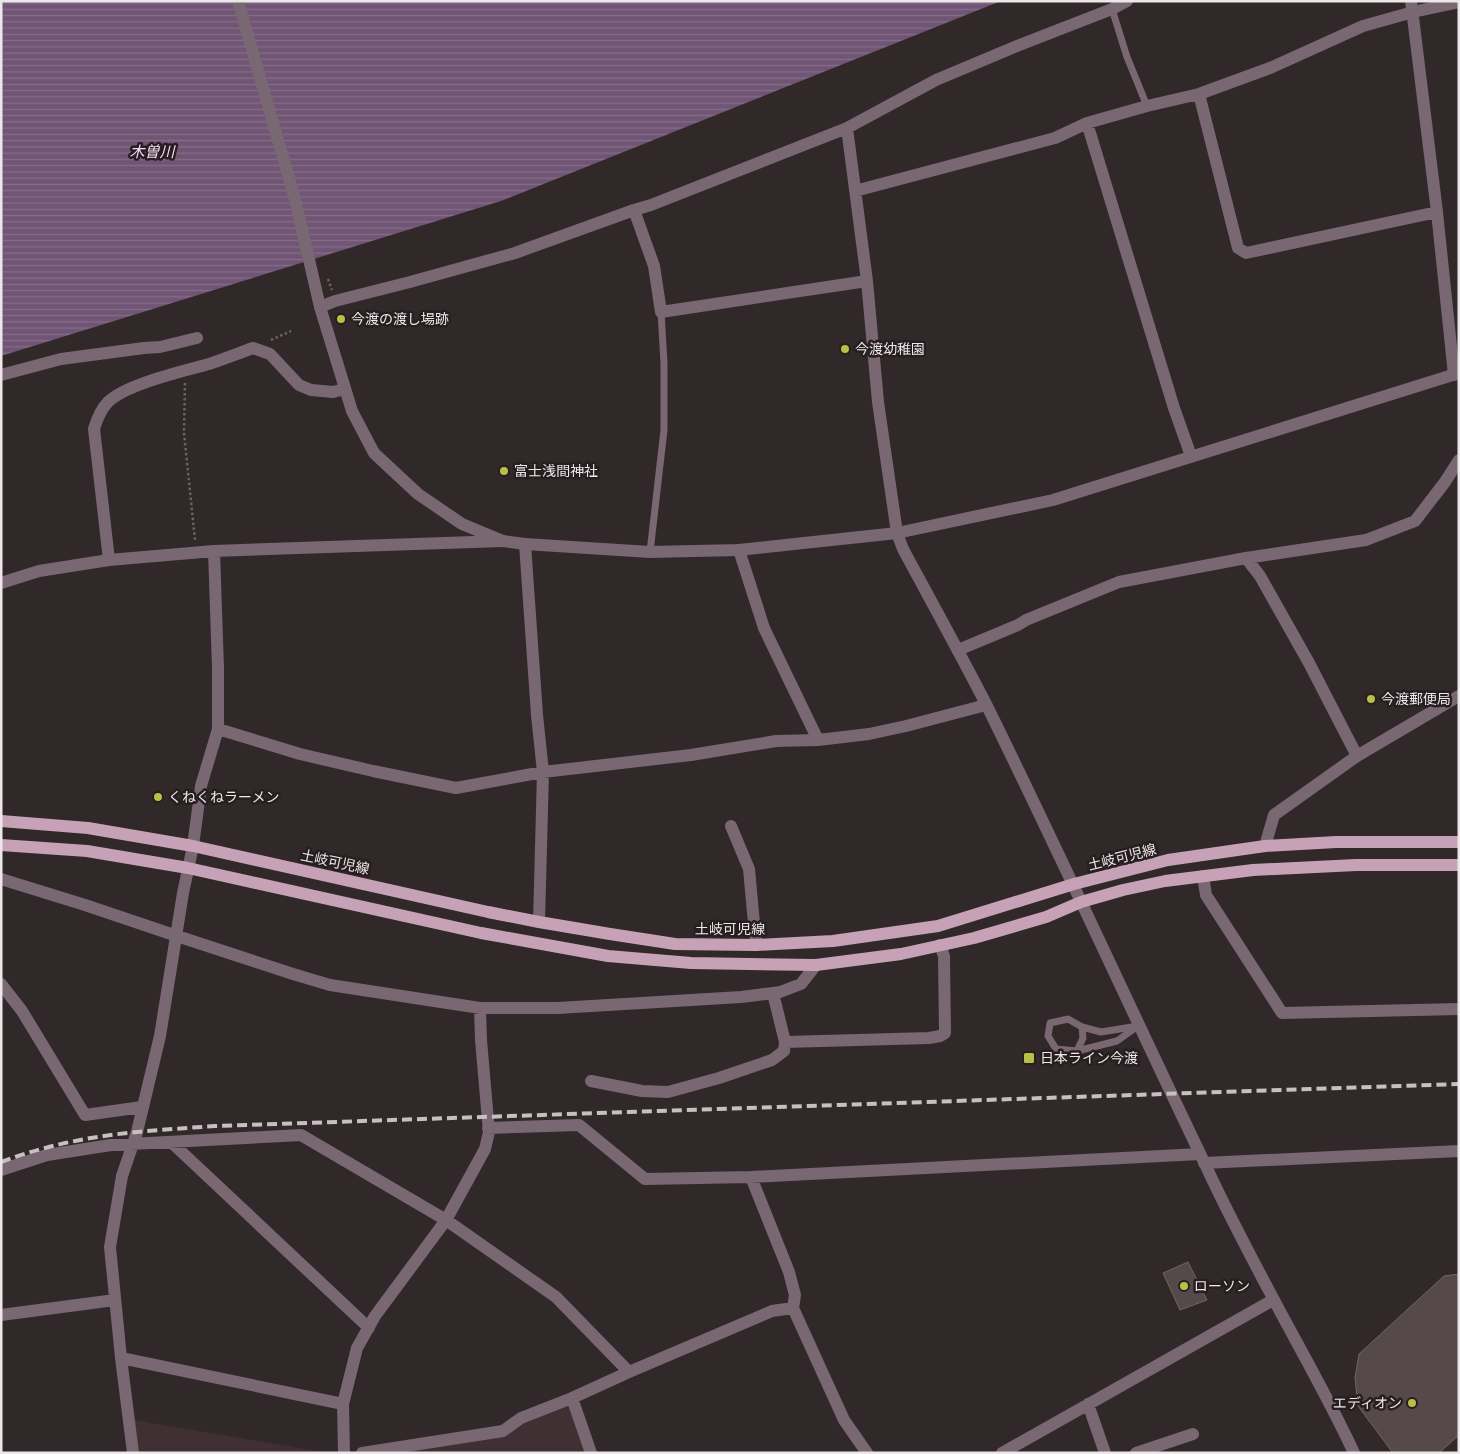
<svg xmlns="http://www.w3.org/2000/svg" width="1460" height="1454" viewBox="0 0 1460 1454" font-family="'Open Sans','Noto Sans JP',sans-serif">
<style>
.built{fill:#403033}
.water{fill:url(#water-rules)}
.building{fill:#554a49;stroke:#706564}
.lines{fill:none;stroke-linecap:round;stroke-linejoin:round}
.path{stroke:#6a6263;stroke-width:2.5;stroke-dasharray:2.5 2.5;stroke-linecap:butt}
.service{stroke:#796771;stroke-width:7}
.minor{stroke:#796771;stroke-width:12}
.tertiary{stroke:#796771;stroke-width:12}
.primary{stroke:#c7a2b7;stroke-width:12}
.rail{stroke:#c7c0c1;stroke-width:4;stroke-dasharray:10 5;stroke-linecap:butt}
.poi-dot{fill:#bac046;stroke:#271e20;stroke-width:2}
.labels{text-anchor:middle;stroke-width:5;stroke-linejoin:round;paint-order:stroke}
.poi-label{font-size:14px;fill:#eee7e9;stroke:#271e20;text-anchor:start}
.street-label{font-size:14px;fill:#eee7e9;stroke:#271e20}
.water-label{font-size:15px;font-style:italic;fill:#f6d9fa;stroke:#271e20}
</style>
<defs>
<pattern id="water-rules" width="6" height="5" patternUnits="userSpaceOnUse" patternTransform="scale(1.25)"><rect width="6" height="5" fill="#715575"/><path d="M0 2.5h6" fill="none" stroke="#866d89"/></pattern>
</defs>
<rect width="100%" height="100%" fill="#312829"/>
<path class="built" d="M572,1398L591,1453H362L503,1431Z
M134,1420L328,1453H138Z"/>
<path class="water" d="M1,1H1001L501,201L1,356Z"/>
<path class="building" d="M1188,1262L1207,1300L1180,1310L1163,1273Z
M1459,1274V1435L1439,1453H1393L1358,1406L1355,1378L1359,1354L1444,1276Z"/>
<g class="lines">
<path class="path" d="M328,279L332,290
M271,340L291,331
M185,383L184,433L195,540"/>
<path class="service" d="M1112,9L1127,57L1147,106
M650,552L664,430V363L661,312
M1068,1019L1082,1027L1101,1032L1138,1026L1117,1041L1077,1051L1056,1049L1048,1036L1050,1023Z
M1077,1051L1083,1038L1082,1027"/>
<path class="minor" d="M1411,1L1437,212L1454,375
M1199,94L1238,248L1246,253L1437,212
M1087,123L1174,408L1191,456
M847,128L867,281L878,402L897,533
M855,191L1055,138L1087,123L1147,106L1199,94L1270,68L1363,26L1413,12L1459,2
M634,210L654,266L661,312L867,281
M320,307L335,301L410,282L515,253L634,210L651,205L847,128L936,80L1017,46L1112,9L1127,1
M1,375L61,359L144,348L160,347L197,338
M525,544L537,715L543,772L539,922
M739,550L764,628L818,740
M1246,558L1260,576L1309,663L1357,756
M109,560L94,429C97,419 101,409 108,402C126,384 184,371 209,364C224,359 239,353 253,348L270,354L299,385L311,390L333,392L345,389
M1,583L39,571L109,560L214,551L503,541
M958,650L1018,625L1026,620L1119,582L1246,558L1366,540L1415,521L1445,482L1459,460
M218,729L300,754L373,771L456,788L543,772L691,755L776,741L818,740L869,734L906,726L986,705
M731,826L749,869L756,945
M1265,846L1274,815L1357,756L1459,696
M1203,876L1206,895L1282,1013L1459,1009
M1,879L85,905L177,936L293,974L330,985L480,1008H558L741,997L773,993L780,992L801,984L816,965
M1,984L22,1011L85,1115L142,1107
M785,1042L929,1038L940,1036L945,1033L944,956L940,945
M591,1081L642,1091L668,1092L719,1078L772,1060L784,1051L785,1042L773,993
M488,1128L579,1125L645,1179L751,1177L1200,1154
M171,1142L369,1328
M1204,1163L1459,1151
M1,1170L47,1155L111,1145L301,1135L446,1220L556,1297L629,1372L772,1311L793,1308
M751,1177L789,1272L795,1295L793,1308L844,1420L867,1453
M1,1315L115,1300
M121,1358L343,1404
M572,1398L629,1372
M1088,1404L1105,1453
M133,1453L121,1358L110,1247L122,1176L137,1132L160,1036L183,893L193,846L201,786L218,729V668L214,551
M344,1453L343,1404L357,1348L375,1316L446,1220L485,1149L489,1132L481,1040L480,1008
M362,1453L503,1431L521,1418L572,1398L591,1453
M1002,1453L1273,1300
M1136,1453L1193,1434"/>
<path class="tertiary" d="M238,1L295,199L320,307L352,411L374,453L418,494L462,524L503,541L525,544L650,552L739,550L897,533L1053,500L1459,373
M897,533L903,549C931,601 960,653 987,706C1062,858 1132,1012 1205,1164C1226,1210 1250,1255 1274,1300C1301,1351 1330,1401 1354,1453"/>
<path class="primary" d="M1,821L88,828L193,846L488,912L539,922L610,934L675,944L756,945L833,941L938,926L1074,884L1168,860L1265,846L1336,842H1459
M1,845L87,851L188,868L481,933L608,956L691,963L816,965L901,954L974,938L1046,917L1081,902L1123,890L1165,881L1253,870L1356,865H1459"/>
<path class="rail" d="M1,1162C31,1151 61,1143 91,1138C132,1131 174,1129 215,1126L1459,1084"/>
</g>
<g class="poi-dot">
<circle cx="341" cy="319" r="5"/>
<circle cx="845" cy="349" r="5"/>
<circle cx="504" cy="471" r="5"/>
<circle cx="1371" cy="699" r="5"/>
<circle cx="158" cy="797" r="5"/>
<rect x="1023" y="1052" width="12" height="12" rx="2.5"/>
<circle cx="1184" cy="1286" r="5"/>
<circle cx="1412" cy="1403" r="5"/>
</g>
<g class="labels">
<g class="poi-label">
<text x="351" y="324">今渡の渡し場跡</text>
<text x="855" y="354">今渡幼稚園</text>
<text x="514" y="476">富士浅間神社</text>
<text x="1381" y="704">今渡郵便局</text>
<text x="168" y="802">くねくねラーメン</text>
<text x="1040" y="1063">日本ライン今渡</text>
<text x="1194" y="1291">ローソン</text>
<text x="1402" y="1408" text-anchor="end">エディオン</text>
</g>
<g class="street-label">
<text transform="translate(1122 857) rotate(-14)" y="5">土岐可児線</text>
<text transform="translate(335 862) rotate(12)" y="5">土岐可児線</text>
<text x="730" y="934">土岐可児線</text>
</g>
<g class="water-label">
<text x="152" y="157">木曽川</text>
</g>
</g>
<rect width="1460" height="1454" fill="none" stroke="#eee7e9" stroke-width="5"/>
</svg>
